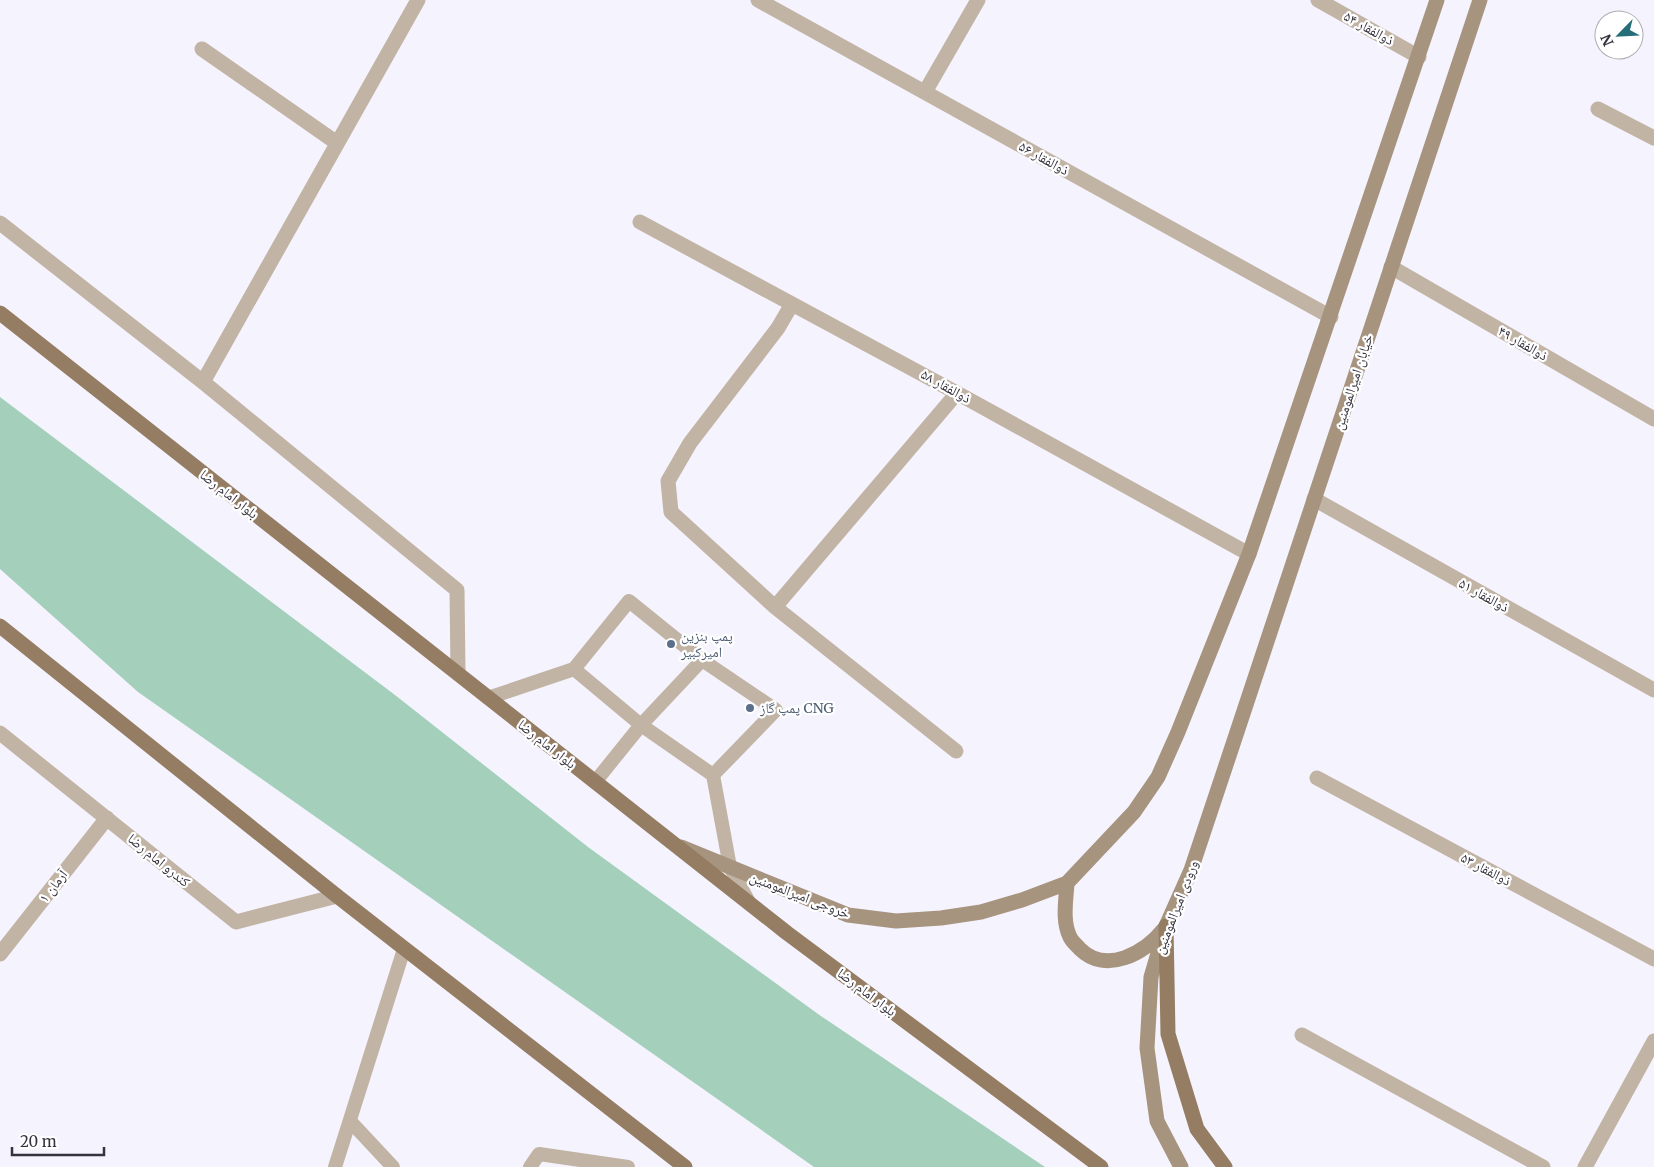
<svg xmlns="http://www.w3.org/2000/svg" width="1654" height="1167" viewBox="0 0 1654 1167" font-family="Merriweather,'Noto Naskh Arabic',serif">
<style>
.green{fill:#a4d0bb}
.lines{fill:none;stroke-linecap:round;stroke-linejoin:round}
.lane{stroke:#c1b4a5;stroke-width:14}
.street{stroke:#c1b4a5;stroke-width:15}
.secondary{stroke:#a7947f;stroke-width:15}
.primary{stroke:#957d63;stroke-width:15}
.service-dot{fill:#5c6f8a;stroke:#fff;stroke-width:2}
.labels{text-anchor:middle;stroke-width:4.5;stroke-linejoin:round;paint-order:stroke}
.street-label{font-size:14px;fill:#35323d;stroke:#fff}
.service-label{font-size:14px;fill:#4e5e75;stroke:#fff;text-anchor:start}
</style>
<rect width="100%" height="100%" fill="#f5f3fe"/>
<path class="green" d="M0,397L395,695L588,847L818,1014L1045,1167H814L138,692L0,569Z"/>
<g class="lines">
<path class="lane" d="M574,669L641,725L713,775
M488,698L574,669L629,601L702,660L776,710L713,775L730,867L749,902
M595,782L641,725L702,660
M350,1121L393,1167
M335,1167L404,949
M530,1167L539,1154L628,1167"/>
<path class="street" d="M758,0L1331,317
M1318,0L1419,57
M202,49L337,143
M925,92L978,0
M1598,109L1654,138
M640,222L957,393L1249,554
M0,223L203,382L457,590L458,673
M1391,267L1654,419
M792,304L778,328L690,443L668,481L671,512L775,607L956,751
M203,382L418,0
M1314,499L1654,690
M775,607L957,393
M0,733L236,922L337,896
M1317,778L1654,959
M0,954L107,818
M1302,1035L1543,1167
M1585,1167L1654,1041"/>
<path class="secondary" d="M681,847L848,915L896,921L941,918L981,912L1022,900L1067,883L1134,812L1158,777L1178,732L1249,554L1437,0
M1067,883C1066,901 1062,921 1070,937C1072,942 1077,945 1080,949C1106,975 1145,953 1164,929
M1181,1167L1157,1121L1147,1048L1151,977L1166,926L1191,870L1226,765L1480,0"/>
<path class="primary" d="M0,313L787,933L1101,1167
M0,626L337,896L685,1167
M1166,926L1168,1034L1197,1129L1225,1167"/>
</g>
<g class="service-dot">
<circle cx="671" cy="644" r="5"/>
<circle cx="750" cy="708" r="5"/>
</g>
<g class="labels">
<g class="street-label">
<text transform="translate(1369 28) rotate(29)" y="5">ذوالفقار ۵۴</text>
<text transform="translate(1044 158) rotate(29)" y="5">ذوالفقار ۵۶</text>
<text transform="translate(1523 343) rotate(30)" y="5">ذوالفقار ۴۹</text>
<text transform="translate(1353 382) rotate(-72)" y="5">خیابان امیرالمومنین</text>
<text transform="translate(946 386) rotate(29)" y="5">ذوالفقار ۵۸</text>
<text transform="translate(229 494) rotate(38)" y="5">بلوار امام رضا</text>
<text transform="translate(1484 595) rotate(29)" y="5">ذوالفقار ۵۱</text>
<text transform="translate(547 744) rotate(38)" y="5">بلوار امام رضا</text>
<text transform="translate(159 860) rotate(39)" y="5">کندرو امام رضا</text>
<text transform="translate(1486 869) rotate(28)" y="5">ذوالفقار ۵۳</text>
<text transform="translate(53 886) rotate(-52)" y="5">آرمان ۱</text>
<text transform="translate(800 895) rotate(21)" y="5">خروجی امیرالمومنین</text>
<text transform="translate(1176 907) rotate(-69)" y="5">ورودی امیرالمومنین</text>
<text transform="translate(867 992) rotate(37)" y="5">بلوار امام رضا</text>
</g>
<g class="service-label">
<text x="681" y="641">پمپ بنزین<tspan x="681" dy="16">امیرکبیر</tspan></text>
<text x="760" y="713">پمپ گاز CNG</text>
</g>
</g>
<g transform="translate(1619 35) rotate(246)"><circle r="24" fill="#ffffff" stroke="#aeadb1"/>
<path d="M0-4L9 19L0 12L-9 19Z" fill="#256d78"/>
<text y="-8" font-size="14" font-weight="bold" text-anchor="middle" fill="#35323d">N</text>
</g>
<path d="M12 1147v8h92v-8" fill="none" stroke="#35323d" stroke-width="2.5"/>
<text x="20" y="1147" font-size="15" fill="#35323d" stroke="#ffffff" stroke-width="4" paint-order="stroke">20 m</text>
</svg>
